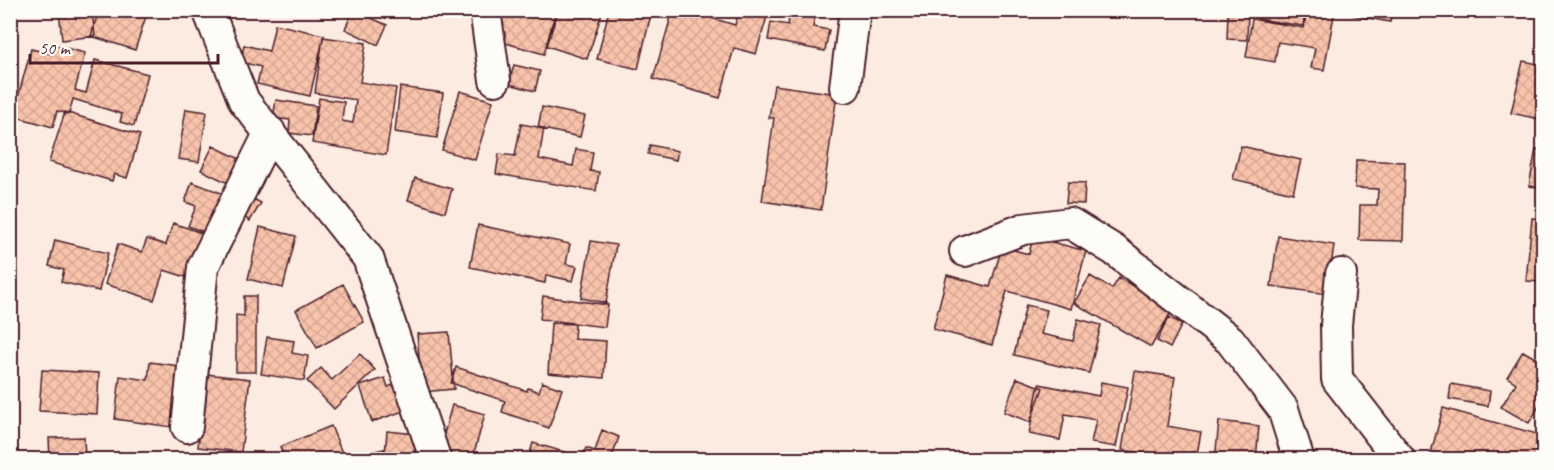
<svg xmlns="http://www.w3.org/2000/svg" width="1554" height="470" viewBox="0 0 1554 470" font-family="Caveat,sans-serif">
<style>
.building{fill:url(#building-cross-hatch);stroke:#4a1f2b;stroke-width:1.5}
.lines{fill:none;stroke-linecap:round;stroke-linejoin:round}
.minor-casing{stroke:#4a1f2b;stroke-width:34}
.minor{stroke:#fdfcf7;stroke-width:30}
</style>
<defs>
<pattern id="building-cross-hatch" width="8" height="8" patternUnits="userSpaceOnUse" patternTransform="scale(1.5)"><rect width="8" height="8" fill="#f8c3ab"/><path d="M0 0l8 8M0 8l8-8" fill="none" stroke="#d6a793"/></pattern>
</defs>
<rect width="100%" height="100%" fill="#fcebe0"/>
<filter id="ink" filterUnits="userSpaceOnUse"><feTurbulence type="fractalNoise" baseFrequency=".0167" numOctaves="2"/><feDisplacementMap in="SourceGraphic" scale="12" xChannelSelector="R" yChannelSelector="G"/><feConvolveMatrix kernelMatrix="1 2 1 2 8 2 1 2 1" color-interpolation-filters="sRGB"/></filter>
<g filter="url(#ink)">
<path class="building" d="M59,10H92L95,36L62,40Z
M99,10H148L135,50L91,36Z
M353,10L387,25L378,45L345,29Z
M500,10H556L544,54L492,39Z
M558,10H603L587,59L547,46Z
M609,10H652L638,69L597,59Z
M673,10H685L735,25L739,10H769L756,54L734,48L720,98L653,79Z
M790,10H841L840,17L816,12L813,27L829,30L825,51L768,40L771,22L788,25Z
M1259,10H1305L1303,26L1258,19Z
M1307,10H1335L1324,70L1311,68L1315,48L1278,42L1275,62L1246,57L1252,19L1304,28Z
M1353,10H1392L1390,22L1352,15Z
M1228,12L1248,13L1247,40L1227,39Z
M275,24L324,35L310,96L257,84L261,67L241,62L244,45L269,51Z
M323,37L366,43L360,82L396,88L386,155L312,143L319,98L344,102L342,121L353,123L356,100L315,93Z
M54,45L85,53L75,90L86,93L95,60L148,74L134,126L120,122L122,114L73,99L69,114L57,111L53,127L13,116L31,49L52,54Z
M1523,61L1544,65V120L1511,113Z
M514,65L540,71L535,91L509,84Z
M774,85L837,94L821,210L762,201L774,118H769Z
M400,87L443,93L437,138L395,132Z
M460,91L493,101L475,160L442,150Z
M276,100L316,106L312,136L289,133L290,120L273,118Z
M542,107L585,116L580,137L538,128Z
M186,109L207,112L199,162L178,159Z
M65,112L140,135L127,178L114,174L112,181L49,162Z
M521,124L544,128L539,159L573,166L576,149L593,152L590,171L599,172L596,191L496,174L499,154L515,156Z
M650,145L678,151L676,160L648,154Z
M213,146L240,159L228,183L201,170Z
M1241,146L1301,160L1293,193L1233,179Z
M1536,149L1544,151V188L1529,186Z
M1356,160L1405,162L1403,241L1359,240L1360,205H1377L1378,189L1355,188Z
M415,178L452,189L445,212L408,200Z
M192,182L224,194L209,234L188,226L196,206L185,202Z
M1068,182L1085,183L1084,204L1066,203Z
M248,196L261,203L250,221L238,213Z
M1532,218L1544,219V282L1526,281Z
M173,223L213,237L198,281L164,270L154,300L105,284L118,244L142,252L147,239L166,245Z
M478,225L570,244L566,264L577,266L573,281L546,275L545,283L470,267Z
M260,227L296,236L283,288L248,279Z
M1278,236L1334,245L1327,294L1271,286Z
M1033,237L1086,251L1071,309L1007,291L992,345L933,329L947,275L990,287L1002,247L1029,254Z
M55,240L108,253L99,291L61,282L64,270L49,266Z
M591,241L616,245L606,303L581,298Z
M1090,276L1112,289L1119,278L1173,309L1151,347L1074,303Z
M343,284L364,322L317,348L296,310Z
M244,296H256V372H236V315L244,316Z
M543,296L608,305L605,327L540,319Z
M1026,305L1047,310L1041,334L1073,341L1078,319L1101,325L1089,373L1014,355Z
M1169,317L1182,324L1170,348L1157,341Z
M551,323L575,324L574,339L606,341L604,378L548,373Z
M449,332L454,389L422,392L417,334Z
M267,337L294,341L292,353L308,356L304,381L261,374Z
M1523,351L1544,363V398L1529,423L1501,407L1516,383L1507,377Z
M360,354L375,370L334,409L307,381L321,368L332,380Z
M150,362L187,367L179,428L115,419L120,376L148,380Z
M456,367L527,391L528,388L539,392L542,382L562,389L549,428L502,412L505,401L451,383Z
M42,370L99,373L97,414L39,411Z
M1135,371L1175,377L1167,426L1201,432L1196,460H1166V457L1122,450Z
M206,374L250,379L241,452L198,447Z
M385,378L388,387L403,381L412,408L372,422L360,386Z
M1017,378L1043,388L1030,422L1004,412Z
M1101,382L1128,387L1116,447L1091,443L1096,420L1065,414L1060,440L1029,434L1039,384L1099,396Z
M1451,384L1490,391L1488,406L1449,399Z
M452,405L485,414L472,460H455L438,455Z
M1443,408L1544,436L1540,460H1429Z
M1219,421L1259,426L1256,460H1215Z
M331,426L345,460H285L280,447Z
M602,430L619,437L611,460H581L586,448L595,451Z
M387,431L416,434L414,457L385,454Z
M84,437L85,460H50L49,438Z
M533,443L568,453L567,460H528Z
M384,449L386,460H351L350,457Z"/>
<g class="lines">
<g class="minor-casing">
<path id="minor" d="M208,10L244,101L368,258L435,458
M485,10L495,80
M845,87L855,10
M965,251L1023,229L1070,223L1114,250L1230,340L1283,409L1299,460
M1341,274L1336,325L1337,379L1400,460
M187,427L203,267L270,132"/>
</g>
<use href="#minor" class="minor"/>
</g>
</g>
<rect width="1554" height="470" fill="none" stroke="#fdfcf7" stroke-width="36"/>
<rect x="18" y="18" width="1518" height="434" fill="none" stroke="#4a1f2b" stroke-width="2" filter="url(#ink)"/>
<path d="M30 54v9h188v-9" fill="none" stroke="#4a1f2b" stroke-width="3"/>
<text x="39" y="54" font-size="18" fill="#4a1f2b" stroke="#fdfcf7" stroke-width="4.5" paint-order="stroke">50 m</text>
</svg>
